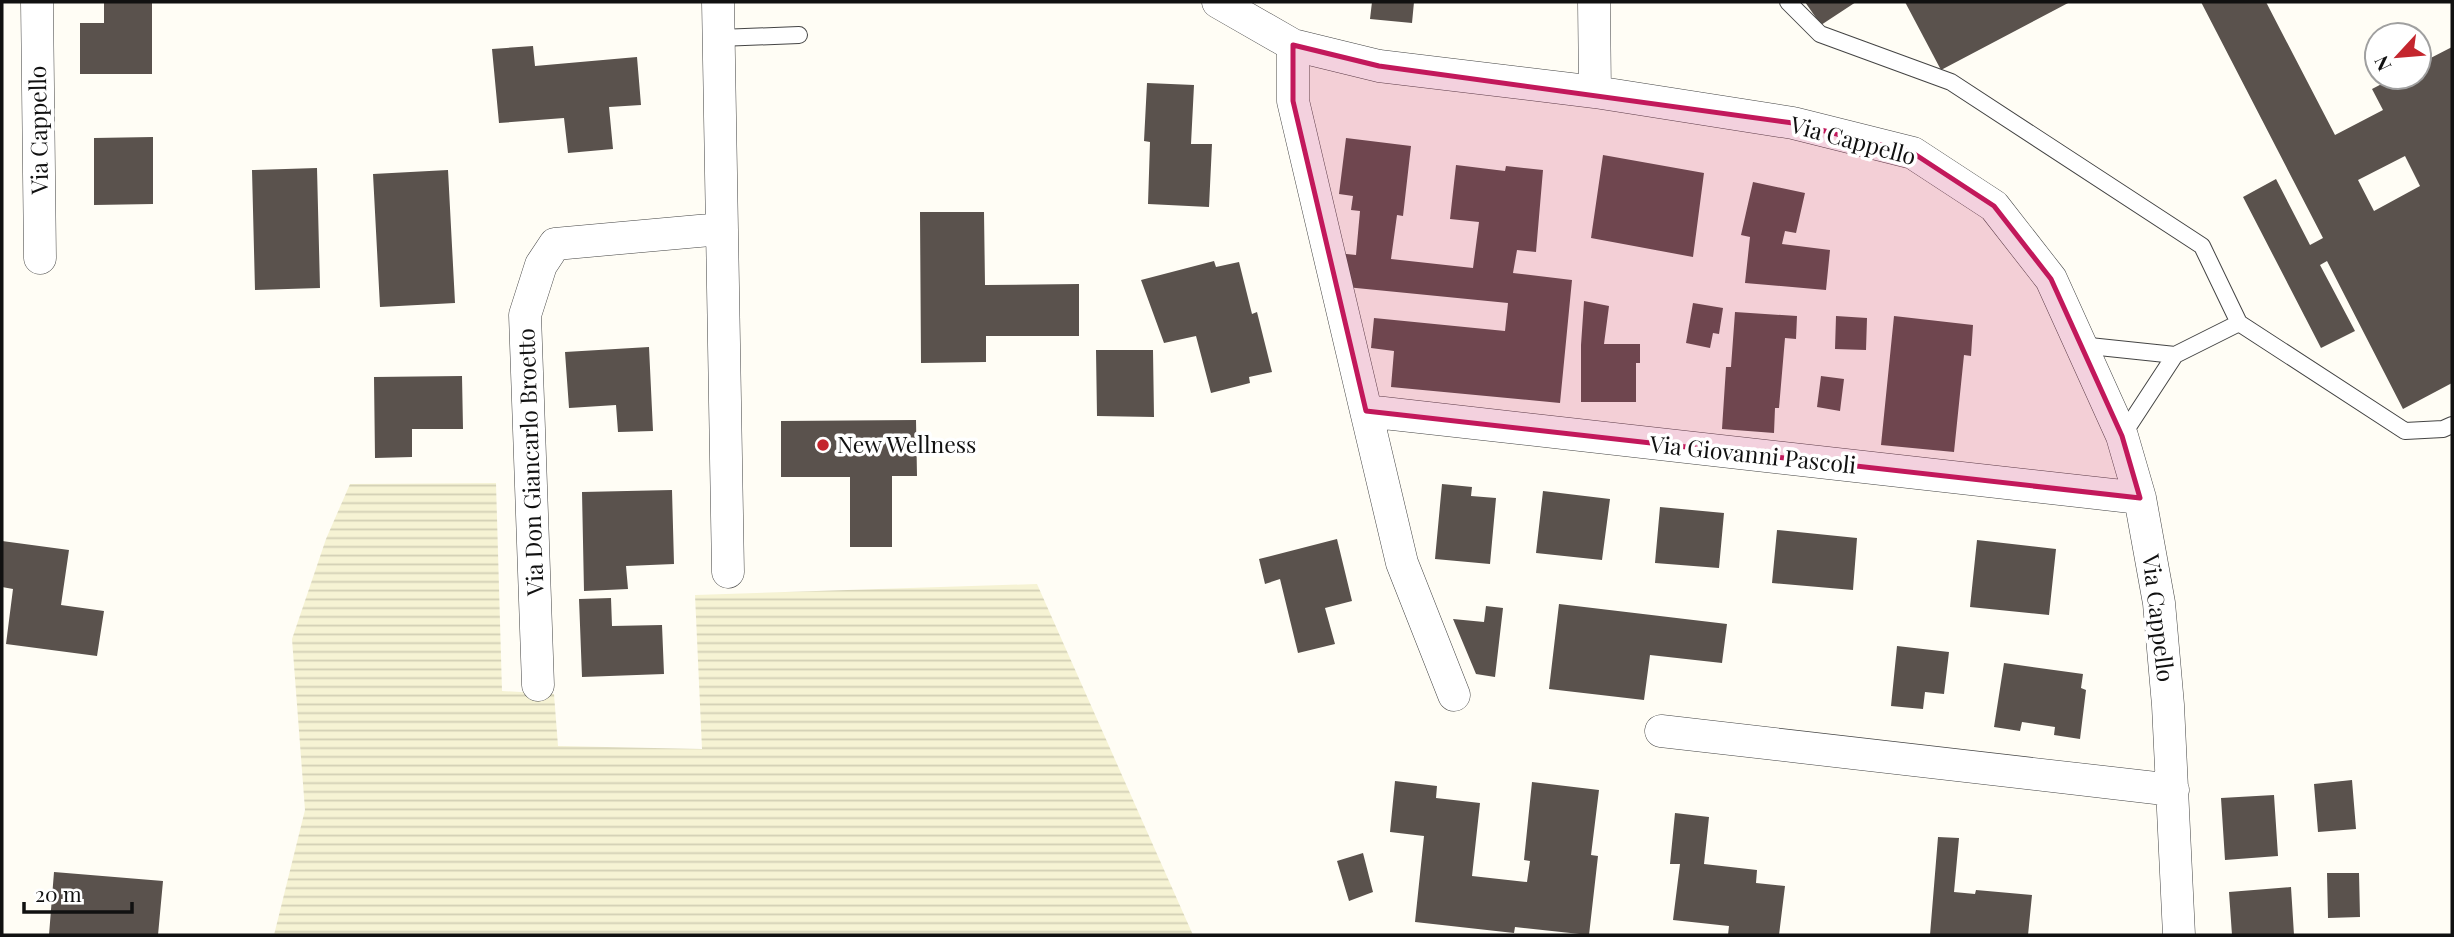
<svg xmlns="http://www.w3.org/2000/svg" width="2454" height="937" viewBox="0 0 2454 937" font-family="'Playfair Display',serif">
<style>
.farmland{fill:url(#farmland-rules)}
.building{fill:#5a524d;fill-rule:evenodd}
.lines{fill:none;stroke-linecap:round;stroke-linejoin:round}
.lane-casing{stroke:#444;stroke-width:18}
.street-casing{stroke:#444;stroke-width:33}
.lane{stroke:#fff;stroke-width:16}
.street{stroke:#fff;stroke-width:32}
.marked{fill:#c2185b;fill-opacity:0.2;stroke:#c2185b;stroke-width:5;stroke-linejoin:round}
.poi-dot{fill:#c4262e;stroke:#fff;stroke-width:2.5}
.labels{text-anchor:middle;stroke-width:7;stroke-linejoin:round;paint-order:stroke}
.street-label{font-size:23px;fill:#111;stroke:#fff}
.poi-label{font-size:23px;fill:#111;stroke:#fff;text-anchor:start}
</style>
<defs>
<pattern id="farmland-rules" width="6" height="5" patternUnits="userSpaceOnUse" patternTransform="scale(1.75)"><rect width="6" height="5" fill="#f6f3d4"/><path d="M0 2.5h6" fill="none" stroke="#d2cfb5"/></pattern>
</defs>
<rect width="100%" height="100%" fill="#fffdf5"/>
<path class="farmland" d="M496,483L502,691L554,694L558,746L702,749L695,595L1037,584L1193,935H274L305,810L292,639L326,539L350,484Z"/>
<path class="building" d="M104,2H152V74H80V23H104Z
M1372,2H1414L1412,23L1370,19Z
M1805,2H1856L1821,25Z
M1905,2H2070L1941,70Z
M2201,2H2266L2335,135L2383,110L2372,89L2395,77H2419V64L2452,47V383L2403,409L2327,261L2320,265L2355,331L2321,348L2243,197L2276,179L2310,245L2323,238ZM2405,156L2420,186L2374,211L2358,180Z
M533,46L535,66L637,57L641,105L609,107L613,149L568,153L564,118L499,123L492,49Z
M1147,83L1194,85L1191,144H1212L1209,207L1148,204L1150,142L1144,141Z
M153,137V204L94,205V138Z
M1346,138L1411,146L1403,216L1397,215L1391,259L1473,268L1479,222L1450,219L1456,165L1505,171L1506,166L1543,170L1536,252L1517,250L1513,273L1572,280L1560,403L1391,387L1394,351L1371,348L1374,318L1505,331L1508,303L1346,287L1337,253L1356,255L1360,211L1351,210L1353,196L1339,194Z
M1603,155L1704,173L1693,257L1591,238Z
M317,168L320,288L255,290L252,170Z
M448,170L455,303L380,307L373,174Z
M1753,182L1805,193L1796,233L1785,231L1782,244L1830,250L1826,290L1745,283L1750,237L1741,235Z
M920,212H984L985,285L1079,284V336H986V362L921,363Z
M1214,261L1216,267L1239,262L1252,314L1257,312L1272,372L1249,377L1250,383L1211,393L1196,336L1164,343L1141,280Z
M1584,301L1609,306L1604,344H1640V363H1636V402H1581V345Z
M1693,303L1723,308L1719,334L1713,333L1710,348L1686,343Z
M1735,312L1797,316L1796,339L1785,338L1779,408H1775L1774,433L1722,429L1726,367H1731Z
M1836,316L1867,318L1866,350L1835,349Z
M1894,316L1973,325L1971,356L1964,355L1954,452L1881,445Z
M649,347L653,431L618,432L616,405L569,408L565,352Z
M1096,350H1153L1154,417L1097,416Z
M462,376L463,429H412V457L375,458L374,377Z
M1821,376L1844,379L1840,411L1817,407Z
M916,420L917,476H892V547H850V477H781V421Z
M1442,484L1472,487L1471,496L1496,498L1490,564L1435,559Z
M672,490L674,564L626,566L628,589L584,591L582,492Z
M1543,491L1610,499L1602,560L1536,553Z
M1660,507L1724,513L1719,568L1655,563Z
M1777,530L1857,538L1853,590L1772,583Z
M1337,539L1352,601L1325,608L1335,644L1298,653L1280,579L1265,584L1259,559Z
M1977,540L2056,549L2049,615L1970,607Z
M2,541L69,550L61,605L104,611L97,656L6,644L13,589L2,587Z
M611,598L612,626L662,625L664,674L582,677L579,599Z
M1559,604L1727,624L1722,663L1650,655L1644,700L1549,689Z
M1486,606L1503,608L1495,677L1476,674L1453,619L1484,622Z
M1897,646L1949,652L1944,694L1925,692L1923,709L1891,706Z
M2004,663L2083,674L2081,688L2086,690L2080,739L2054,735L2055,727L2022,722L2020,731L1994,727Z
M2352,780L2356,829L2318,832L2314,784Z
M1395,781L1437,786L1436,798L1480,803L1472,876L1527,882L1530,861L1524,860L1532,782L1599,790L1591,855L1598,856L1589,935L1515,927L1514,933L1415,922L1424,836L1390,832Z
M2274,795L2278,856L2225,860L2221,798Z
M1675,813L1709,817L1704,864L1757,870L1756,883L1785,886L1779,935H1728L1729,926L1673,920L1680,864H1670Z
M1938,837L1959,838L1954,892L1975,894L1976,890L2032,895L2028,935H1930Z
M1363,853L1373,892L1349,901L1337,861Z
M54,872L163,881L158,935H49Z
M2327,873H2359L2360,917L2328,918Z
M2291,887L2294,935H2232L2229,892Z"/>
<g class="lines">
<g class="lane-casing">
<path id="lane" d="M1788,2L1820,34L1951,82L2202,246L2239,323
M719,38L799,35
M2080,345L2175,355
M2122,436L2175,355L2239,323L2405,431L2443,429L2452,425"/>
</g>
<g class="street-casing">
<path id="street" d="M37,2L40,258
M718,2L728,572
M1218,2L1293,45L1379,66L1595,92L1793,123L1913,153L1994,206L2051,279L2122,436L2140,498L2159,603L2168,705L2179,935
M1594,2L1595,92
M1293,45V101L1366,411L2140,498
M1366,411L1402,563L1454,695
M538,685L525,315L541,265L555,244L721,229
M1661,731L2173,790"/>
</g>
<use href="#lane" class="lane"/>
<use href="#street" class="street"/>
</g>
<path class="marked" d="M1293,45L1379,66L1793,123L1913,153L1994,206L2051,279L2122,436L2140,498L1366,411L1293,101Z"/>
<circle class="poi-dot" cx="823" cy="445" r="7"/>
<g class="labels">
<g class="street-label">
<text transform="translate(39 130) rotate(-91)" y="8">Via Cappello</text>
<text transform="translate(1853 141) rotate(15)" y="8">Via Cappello</text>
<text transform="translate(1753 455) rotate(6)" y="8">Via Giovanni Pascoli</text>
<text transform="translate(531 462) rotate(-92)" y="8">Via Don Giancarlo Broetto</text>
<text transform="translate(2158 618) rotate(83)" y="8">Via Cappello</text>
</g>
<g class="poi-label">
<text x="837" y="453">New Wellness</text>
</g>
</g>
<rect width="2454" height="937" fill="none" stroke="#111111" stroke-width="7"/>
<g transform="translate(2398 56) rotate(244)"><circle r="33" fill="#ffffff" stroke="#a0a0a0" stroke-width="2"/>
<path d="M0-5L12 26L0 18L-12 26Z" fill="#c4262e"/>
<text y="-10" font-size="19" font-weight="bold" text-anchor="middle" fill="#111111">N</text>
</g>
<path d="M24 902v10h108v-10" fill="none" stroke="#111111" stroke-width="3.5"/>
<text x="35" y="902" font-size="21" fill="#111111" stroke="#ffffff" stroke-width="5" paint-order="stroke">20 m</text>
</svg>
